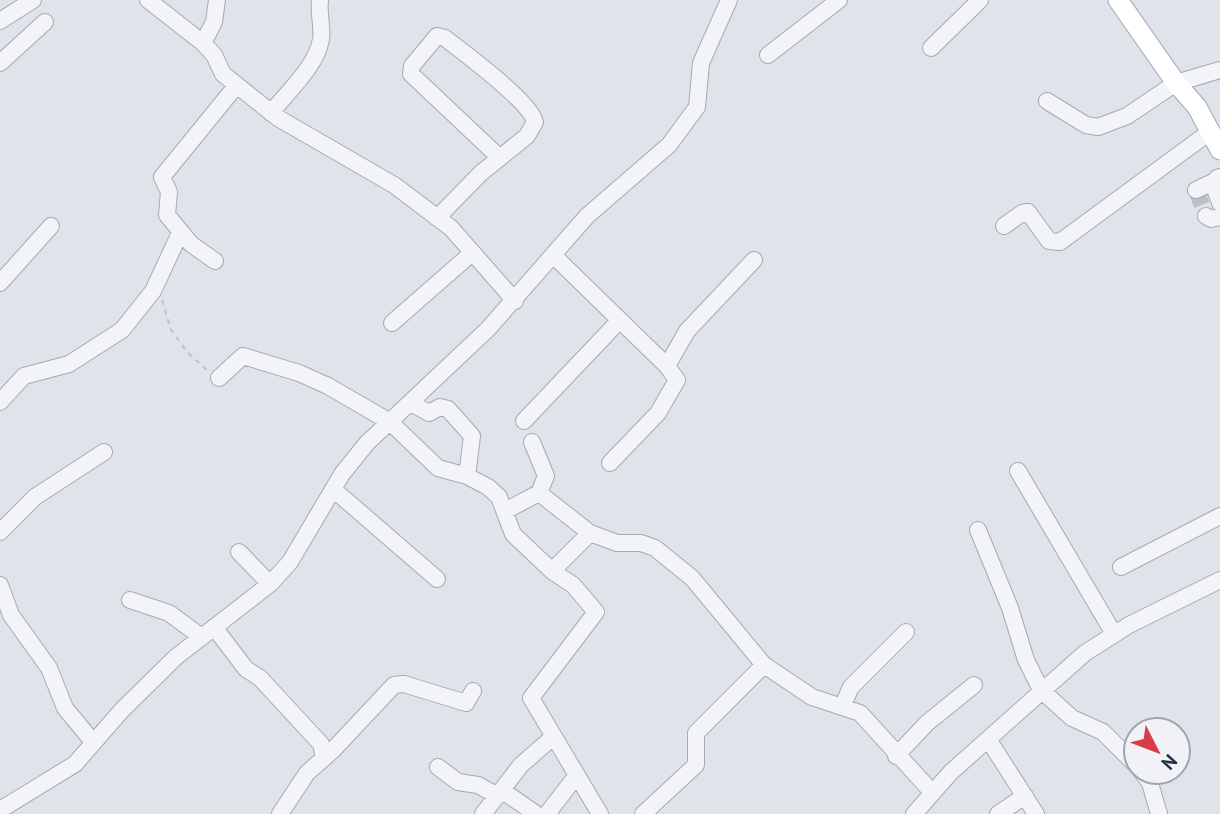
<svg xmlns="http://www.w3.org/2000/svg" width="1220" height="814" viewBox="0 0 1220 814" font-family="'PT Sans',sans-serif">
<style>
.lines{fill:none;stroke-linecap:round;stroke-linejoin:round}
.minor-tunnel{stroke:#bbbfc8;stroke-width:16;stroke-dasharray:16 8;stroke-linecap:butt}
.minor-casing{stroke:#a5a9b4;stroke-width:18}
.major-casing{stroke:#9fa6b6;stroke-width:21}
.path{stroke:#bec1c9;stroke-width:2;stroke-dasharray:5 5;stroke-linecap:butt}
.minor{stroke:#f3f4f8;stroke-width:16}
.major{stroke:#fff;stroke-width:19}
</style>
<rect width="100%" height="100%" fill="#e0e3ea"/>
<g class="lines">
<path class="minor-tunnel" d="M1196,190L1206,216"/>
<g class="minor-casing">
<path id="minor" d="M148,0L203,43L214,55L223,74L278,118L394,185L451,228L515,301
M0,21L33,0
M203,43L214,22L217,0
M931,48L980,0
M768,55L839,0
M0,63L45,22
M1047,101L1086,125L1098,127L1127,116L1176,83L1220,70
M271,113C287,92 317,66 321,39C323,27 318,13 320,0
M1220,177L1217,178L1214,186L1220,203
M1196,190L1215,181
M1206,216L1211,219L1220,217
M437,218L481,173L527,136L535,122C530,101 465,54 445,38L437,36L412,66L411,74L500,158
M1004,226L1022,213L1028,212L1049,241L1060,242L1211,131
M553,255L667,366L677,380L658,413L610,463
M215,261L191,244L167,215L169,192L162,177L236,86
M0,283L51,226
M392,323L472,253
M667,366L687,331L754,260
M219,378L243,356L299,373L328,386L390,422L438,468L467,476L488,487L499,497L513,534L552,571L573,585L596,612L531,698L600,814
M0,402L24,376L69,364L122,330L153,291L180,233
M411,403L429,413L440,407L448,409L472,436L467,476
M524,421L619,321
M532,442L546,476L539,493L590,533L617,543H641L655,548L692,578L764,665L812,697L860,713L931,791
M1018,471L1114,634
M333,489L437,579
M505,511L539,493
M978,530L1010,608L1026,660L1041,690L1072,718L1103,732L1136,765
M0,532L35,497L104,452
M239,552L270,584
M1121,567L1220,516
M552,571L590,533
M0,585L11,615L49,668L65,708L93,742
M130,600L169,613L200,636
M214,627L246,669L260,678L321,744L324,758
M842,707L851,687L906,632
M988,739L1036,814
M896,756L927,723L974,685
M438,767L458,782L478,785L498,796
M1142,772L1150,783L1159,814
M503,791L536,814
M0,810L75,764L122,710L176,657L270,584L290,562L342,474L367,443L488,329L587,216L669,145L697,107L701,63L729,0
M280,814L307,773L332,751L394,685L404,684L466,703L473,691
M483,814L521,765L553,737
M547,814L577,775
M643,814L696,765V733L764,665
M914,814L951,772L1085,653L1129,625L1220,580
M998,814L1025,796"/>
</g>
<g class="major-casing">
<path id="major" d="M1118,0L1176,83L1197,107L1220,150"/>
</g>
<path class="path" d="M162,300L171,330L188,353L207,370"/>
<use href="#minor" class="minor"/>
<use href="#major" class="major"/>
</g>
<g transform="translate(1157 751) rotate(132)"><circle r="33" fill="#f0f2f7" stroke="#a0a4af" stroke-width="2"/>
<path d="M0-5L12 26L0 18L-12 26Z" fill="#d53e49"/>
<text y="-10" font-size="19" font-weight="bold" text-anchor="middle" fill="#282f42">N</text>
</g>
</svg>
